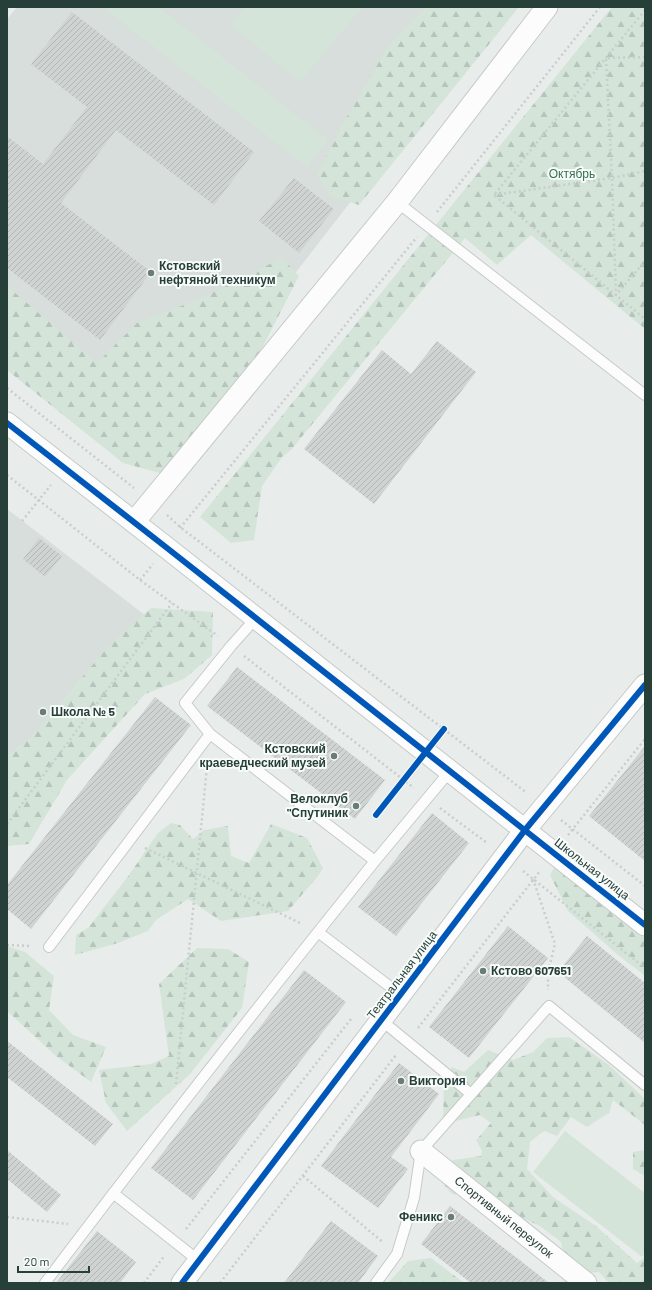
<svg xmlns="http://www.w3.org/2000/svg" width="652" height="1290" viewBox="0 0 652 1290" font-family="Barlow,sans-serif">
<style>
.built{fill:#d7dedb}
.grass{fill:#d4e4d9}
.forest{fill:url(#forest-firs)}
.building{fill:url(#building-hatch)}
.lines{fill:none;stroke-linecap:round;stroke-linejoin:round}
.service-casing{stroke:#c5cac8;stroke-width:12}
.minor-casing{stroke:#c5cac8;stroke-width:23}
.path{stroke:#c8cecc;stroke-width:2.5;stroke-dasharray:2 3;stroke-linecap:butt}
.service{stroke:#fcfcfc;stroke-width:10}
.minor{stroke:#fcfcfc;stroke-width:21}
.cycleway-casing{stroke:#f7fbf9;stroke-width:8}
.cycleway{stroke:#0057b8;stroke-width:6}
.poi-dot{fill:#6b7c77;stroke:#f7fbf9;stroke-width:1.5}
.labels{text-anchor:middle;stroke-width:4;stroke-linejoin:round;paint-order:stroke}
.park-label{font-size:12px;fill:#35714f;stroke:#f7fbf9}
.poi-label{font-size:12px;font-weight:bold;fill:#273f39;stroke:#f7fbf9;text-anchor:start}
.street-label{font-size:12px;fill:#273f39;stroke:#f7fbf9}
</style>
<defs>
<pattern id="forest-firs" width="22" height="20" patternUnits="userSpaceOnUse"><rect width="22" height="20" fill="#d4e4d9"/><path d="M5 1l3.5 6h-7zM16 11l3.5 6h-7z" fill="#b6c5bb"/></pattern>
<pattern id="building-hatch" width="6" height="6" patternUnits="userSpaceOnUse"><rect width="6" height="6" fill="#cfd4d2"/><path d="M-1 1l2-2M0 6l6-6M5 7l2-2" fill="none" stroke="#b2b7b5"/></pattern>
</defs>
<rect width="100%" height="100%" fill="#e8edeb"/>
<path class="built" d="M17,7H504L355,196L150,461L7,349V19Z
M7,509L150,619L7,805Z"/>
<path class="grass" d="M103,7H158L328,140L307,167Z
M246,7H362L300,82L231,25Z
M565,1131L645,1193V1253L642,1257L533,1172Z"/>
<path class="forest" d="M426,7H519L359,205L330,196L317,175L344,122L389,45Z
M612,7H645V329L531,235L497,265L465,238L291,450L283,456L262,486L254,540L231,543L200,517Z
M282,258L299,276L257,358L160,473L123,463L7,370V286L97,363L137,323L202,298Z
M151,608L213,612L212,655L184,679L145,694L67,780L29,844L7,846V754L27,741L108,647Z
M171,823L180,825L193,839L204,830L228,826L231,856L249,863L271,824L307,838L323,868L318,876L288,911L221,921L188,899L156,920L148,931L118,943L75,955L76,935L89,927L129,875L158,833Z
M555,866L605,900L642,935L645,939V976L618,955L568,911L550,875Z
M7,946L25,952L54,976L49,1010L73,1035L106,1047L91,1082L56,1056L7,1011Z
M197,948L228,949L249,962L242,1008L190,1074L127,1131L106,1103L99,1070L151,1064L169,1056L159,984Z
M569,1037L609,1065L645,1099V1125L613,1100L609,1113L587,1127L571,1117L557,1136L544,1131L530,1142L527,1169L553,1197L596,1226L637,1263L645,1257V1283H609L599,1272L568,1275L561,1242L540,1226L507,1211L477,1191L452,1194L445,1186L444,1173L453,1160L481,1156L482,1151L476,1140L491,1123L480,1115L443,1124L444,1084L452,1067L464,1072L488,1050L513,1060L533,1052L547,1038Z
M645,1150V1176L633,1169V1152Z
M431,1258L464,1283H388L408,1261Z"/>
<path class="building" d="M72,12L254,152L214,205L116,130L61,203L151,272L100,340L7,268V136L43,164L87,107L31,64Z
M294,178L334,209L299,253L259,221Z
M437,341L476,372L374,504L304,449L382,350L411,374Z
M39,538L62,556L45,577L23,559Z
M237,667L385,780L355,819L207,706Z
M155,697L191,725L31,929L7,909V885Z
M645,746V861L589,816Z
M432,813L469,843L396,936L358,907Z
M508,926L548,958L469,1058L429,1027Z
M587,936L645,983V1043L558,972Z
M304,970L346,1002L193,1200L151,1168Z
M7,1041L113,1124L95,1146L7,1077Z
M399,1063L439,1094L391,1157L408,1169L378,1208L321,1166Z
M7,1150L61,1195L47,1212L7,1179Z
M450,1206L549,1283H471L421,1244Z
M331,1221L378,1256L358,1283H284Z
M97,1231L136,1262L120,1283H56Z"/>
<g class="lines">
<g class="service-casing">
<path id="service" d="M397,202L645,395
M210,734L375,861L450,771
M318,932L401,995
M49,947L210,734L185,703L231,646L256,618
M381,1020L471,1094
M113,1193L199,1261
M45,1283C153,1140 263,1000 375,861
M376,1283L397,1254L414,1198L421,1151L549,1006L645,1085"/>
</g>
<g class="minor-casing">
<g id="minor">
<path d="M7,423L167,548L645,925"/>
<path d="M134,522L397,202L547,7"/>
<path id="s1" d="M421,1151L586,1283"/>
<path d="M182,1283L525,830L645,685"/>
</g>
</g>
<path class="path" d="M645,10L494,195L645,319
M645,57L606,58L612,178L616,295L645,261
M494,195L612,178L645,171
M437,212L600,7
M7,388L134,488
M7,475L140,580L218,636
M167,515L180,527L527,793
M22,521L51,485
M180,528L417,237
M140,580L153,564
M244,656L414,788
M440,808L487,843
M561,820L645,886
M7,824L172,603
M568,835L645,739
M145,848L302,924
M523,871L645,968
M533,879L555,944L548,972V990
M7,945L32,946
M418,1028L540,871
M176,1084L207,767
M303,1176L384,1243
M7,1217L68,1224
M186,1229L351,1019
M144,1283L165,1255
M220,1283L396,1055"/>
<use href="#service" class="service"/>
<use href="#minor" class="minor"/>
<g class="cycleway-casing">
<path id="cycleway" d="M7,423L167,548L645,925
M376,815L444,729
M182,1283L525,830L645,685"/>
</g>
<use href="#cycleway" class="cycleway"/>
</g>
<g class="poi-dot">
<circle cx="151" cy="273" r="4"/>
<circle cx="43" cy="712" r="4"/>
<circle cx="334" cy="756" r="4"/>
<circle cx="356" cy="806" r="4"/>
<circle cx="483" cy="971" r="4"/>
<circle cx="401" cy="1081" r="4"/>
<circle cx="451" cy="1217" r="4"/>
</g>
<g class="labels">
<g class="park-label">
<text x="572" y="178">Октябрь</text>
</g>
<g class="poi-label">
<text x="159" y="270">Кстовский<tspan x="159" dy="14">нефтяной техникум</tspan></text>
<text x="51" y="716">Школа № 5</text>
<text x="326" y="753" text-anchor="end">Кстовский<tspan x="326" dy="14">краеведческий музей</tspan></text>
<text x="348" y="803" text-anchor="end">Велоклуб<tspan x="348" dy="14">"Спутиник</tspan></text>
<text x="491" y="975">Кстово 607651</text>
<text x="409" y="1085">Виктория</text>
<text x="443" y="1221" text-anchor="end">Феникс</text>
</g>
<g class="street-label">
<text transform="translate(592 869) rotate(38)" y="4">Школьная улица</text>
<text transform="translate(402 975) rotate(-53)" y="4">Театральная улица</text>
<text dy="4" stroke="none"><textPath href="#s1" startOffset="106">Спортивный переулок</textPath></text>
</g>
</g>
<rect width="652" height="1290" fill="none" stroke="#273f39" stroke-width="16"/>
<path d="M18 1266v6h71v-6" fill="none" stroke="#273f39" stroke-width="2"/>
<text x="24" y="1266" font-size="12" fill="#273f39" stroke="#f7fbf9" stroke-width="3" paint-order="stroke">20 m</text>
</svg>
